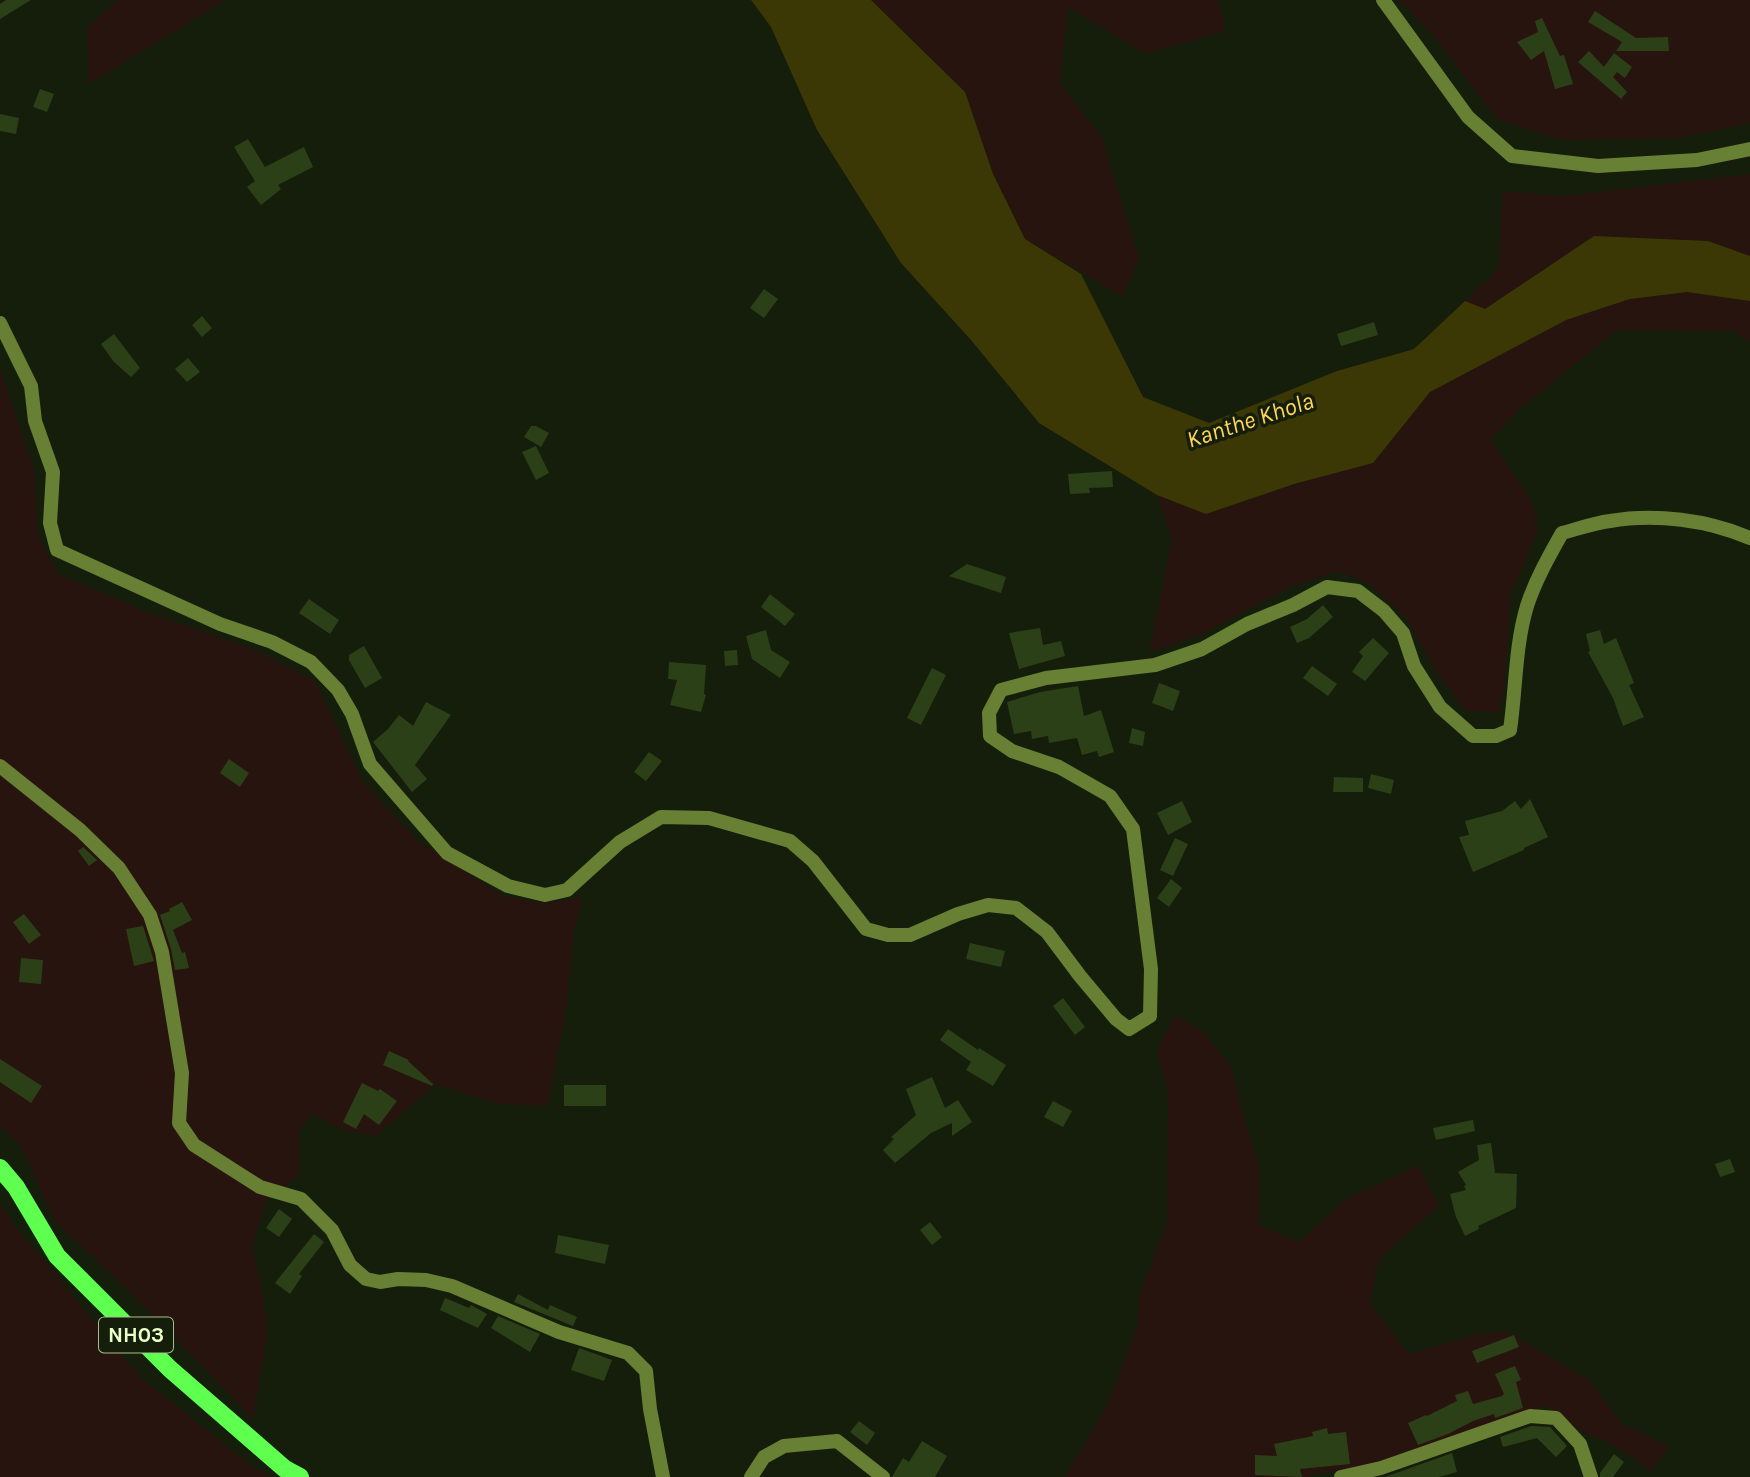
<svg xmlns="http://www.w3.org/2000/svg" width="1750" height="1477" viewBox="0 0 1750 1477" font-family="Karla,sans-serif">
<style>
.green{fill:#28140e}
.water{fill:#3c3806}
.building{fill:#2b4016}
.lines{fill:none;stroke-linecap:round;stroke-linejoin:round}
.minor{stroke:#678033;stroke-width:14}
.tertiary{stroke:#678033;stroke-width:14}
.primary{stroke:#5eff4f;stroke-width:18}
.labels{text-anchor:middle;stroke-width:7;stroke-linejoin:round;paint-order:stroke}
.shield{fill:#151e0b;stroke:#a9bc8f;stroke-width:2}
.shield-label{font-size:21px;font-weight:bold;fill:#e9ffc8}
.water-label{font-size:24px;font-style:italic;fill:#ffd656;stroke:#151e0b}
</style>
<rect width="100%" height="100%" fill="#151e0b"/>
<path class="green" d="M117,0H226L88,84L87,27Z
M871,0H1219L1225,31L1146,54L1068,7L1060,83L1102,138L1139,258L1123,297L1025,239L993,174L965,92Z
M1399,0H1750V123L1678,138L1561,140L1497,119L1433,35Z
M1750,174V256L1708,241L1594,236L1485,309L1465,301L1498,269L1503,191L1562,196Z
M1687,292L1750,301V343L1735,331L1617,330L1521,408L1491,440L1533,504L1538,530L1511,594L1505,680L1499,713L1464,710L1434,668L1405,616L1367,582L1337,571L1290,587L1200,635L1149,652L1172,539L1157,495L1206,514L1294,484L1373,463L1430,392L1566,320L1630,299Z
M0,368L34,471L38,536L58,574L144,611L253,649L315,681L363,782L419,842L503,896L544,903L582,897L574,932L566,1010L548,1106L498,1104L436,1084L375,1136L340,1129L312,1114L299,1130V1175L265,1202L252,1247L263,1296L268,1333L253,1419L127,1289L55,1222L21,1146L0,1126Z
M1175,1015L1204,1033L1232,1069L1241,1108L1259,1165V1225L1299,1242L1347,1198L1418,1166L1439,1205L1379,1259L1370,1304L1409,1354L1475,1335L1506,1331L1589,1380L1622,1424L1669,1446L1651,1472L1636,1459L1610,1443L1584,1433L1543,1405L1516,1419L1384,1461L1306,1477H1065L1107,1406L1137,1327L1141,1291L1167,1223L1168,1092L1157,1051Z
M0,1204L15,1226L141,1378L252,1466L272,1477H0Z"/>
<path class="water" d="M751,0H871L965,92L993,174L1025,239L1081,274L1143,397L1209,423L1337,371L1414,349L1465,301L1485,309L1594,236L1708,241L1750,256V301L1687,292L1630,299L1566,320L1430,392L1373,463L1294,484L1206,514L1157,495L1039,423L971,340L901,263L817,130L771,27Z"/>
<path class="building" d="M6,0H31L0,19V4Z
M1595,11L1636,38L1668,37L1669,51H1616L1622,42L1588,22Z
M1542,18L1560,56L1564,55L1573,84L1555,89L1544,51L1531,60L1517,42L1538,32L1535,21Z
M1589,51L1604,67L1614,53L1632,67L1625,78L1617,72L1613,77L1627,92L1621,99L1578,62Z
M40,89L54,94L47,112L33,107Z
M0,114L19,118L16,134L0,131Z
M248,139L265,167L304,147L313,167L278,185L281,189L261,205L247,187L255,181L234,147Z
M764,289L778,299L764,318L750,308Z
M202,316L212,328L202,337L192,325Z
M1374,322L1378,335L1341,346L1337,334Z
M114,334L140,368L131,377L114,362L101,344Z
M188,358L200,372L187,382L175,369Z
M531,426H536L549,433L541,447L524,437Z
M536,446L549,473L536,480L522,452Z
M1112,471L1113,487L1089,488L1090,493L1070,494L1068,474Z
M967,564L1006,577L1001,593L949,576Z
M770,594L795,614L785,626L761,607Z
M309,599L339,620L330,634L299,613Z
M1323,605L1333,617L1309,638L1297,643L1290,627L1307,619Z
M1040,628L1043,645L1061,641L1065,656L1019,669L1009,633Z
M766,630L771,650L790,662L780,678L752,659L746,636Z
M1600,630L1604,644L1616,638L1634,683L1629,685L1644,717L1623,726L1613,698L1588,652L1590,651L1586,634Z
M1373,638L1389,653L1365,681L1352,672L1363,656L1359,652Z
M364,646L382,678L365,688L349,660V655Z
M737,650L738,665L725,666L724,651Z
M669,662L706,665L704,694L706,695L701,712L670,705L677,680L668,679Z
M1312,666L1337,684L1328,696L1303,678Z
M932,668L946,675L921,725L907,718Z
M1159,683L1180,691L1173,711L1152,703Z
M1078,686L1084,716L1101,710L1114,752L1099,757L1097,751L1082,755L1077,738L1049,743L1048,736L1032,739L1031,731L1014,734L1007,702L1040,692Z
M426,702L451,715L415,765L427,779L412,792L373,742L388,729L399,715L413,726Z
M1132,728L1145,732L1143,746L1129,743Z
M649,752L662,761L646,781L634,772Z
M229,759L249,773L240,787L220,773Z
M1371,774L1394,780L1391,794L1368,788Z
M1334,777L1363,778V792H1333Z
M1530,799L1548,837L1524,848V850L1473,872L1459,837L1469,835L1465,821L1502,811L1515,801L1521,809Z
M1182,801L1192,822L1168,835L1157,813Z
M1175,838L1188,844L1173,876L1160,870Z
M83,847L97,860L89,866L78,851Z
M1171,879L1182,888L1169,907L1157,898Z
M182,902L192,920L173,930L182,953L185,952L189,968L175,970L171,949L160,915L170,911L169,909Z
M24,914L41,935L29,944L13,922Z
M143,926L154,961L134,966L126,929Z
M970,943L1005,951L1001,967L966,959Z
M21,958L43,960L41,984L19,982Z
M1063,998L1085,1027L1075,1035L1053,1006Z
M948,1029L978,1050L979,1048L1006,1065L993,1086L966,1070L971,1062L940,1040Z
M389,1051L409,1060L408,1061L433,1084L432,1086L383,1065Z
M0,1059L42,1086L31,1103L0,1082Z
M932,1077L945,1108L958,1100L972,1122L952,1136V1123L931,1133L895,1163L883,1150L894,1139L891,1137L916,1115L906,1089Z
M362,1083L378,1091L380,1089L397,1101L379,1125L364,1114L356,1129L343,1122Z
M564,1085H606V1106H564Z
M1053,1101L1072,1111L1063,1127L1044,1117Z
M1473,1120L1475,1131L1436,1140L1433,1128Z
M1491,1143L1495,1173L1517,1174L1516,1208L1478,1226L1479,1229L1465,1236L1456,1217L1450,1194L1466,1190L1464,1186L1466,1185L1458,1172L1479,1160L1477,1145Z
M1730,1159L1735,1172L1720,1177L1715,1164Z
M279,1209L292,1219L279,1237L266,1228Z
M930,1222L942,1237L932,1245L920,1230Z
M314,1234L324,1242L299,1274L302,1276L290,1294L275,1283Z
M558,1235L609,1245L605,1264L555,1253Z
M518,1294L548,1310L550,1305L577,1317L573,1326L514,1302Z
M445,1298L469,1308L471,1305L487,1314L478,1328L440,1310Z
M498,1316L540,1334L530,1352L491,1328Z
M1514,1335L1519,1347L1477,1363L1472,1351Z
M579,1348L612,1360L604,1381L571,1370Z
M1515,1366L1521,1380L1516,1382L1523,1408L1495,1418L1494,1414L1473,1421L1448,1434L1418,1445L1408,1423L1426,1415L1427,1416L1457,1401L1455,1395L1468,1391L1473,1404L1502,1396L1504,1394L1495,1374Z
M859,1421L875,1433L867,1445L850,1432Z
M1531,1426L1550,1427L1567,1446L1556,1457L1537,1438L1503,1447L1500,1437Z
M1327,1428L1328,1434L1346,1432L1350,1464L1300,1469L1302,1477L1255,1475V1455L1277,1456L1274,1444L1313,1436L1312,1432Z
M922,1441L947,1456L935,1477H892L903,1458L909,1462Z
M1452,1453L1457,1472L1439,1477H1385Z
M1614,1454L1624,1462L1613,1477H1600V1473Z"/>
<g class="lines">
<path class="minor" d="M0,766L80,830L119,868L150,915L162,952L182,1073L179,1123L194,1145L260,1187L301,1199L332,1230L350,1265L366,1279L380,1282L398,1279L426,1280L452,1286L559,1332L628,1353L646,1371L650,1409L663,1477
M751,1477L764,1457L784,1446L837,1441L883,1477
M1341,1477L1381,1468L1530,1416L1556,1418L1580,1444L1591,1477"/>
<path class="tertiary" d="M1383,0L1468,117L1512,156L1598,166L1697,160L1750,149
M0,323L31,386L35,421L53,472L50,523L57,550L220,624L272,642L311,662L338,690L352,714L370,764L447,853L508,886L545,895L567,890L620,842L661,817L709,818L790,841L813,861L866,929L888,935H910L958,914L988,905L1016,908L1047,932L1080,976L1116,1019L1129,1029L1150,1016L1151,969L1133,829L1110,796L1059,767L1012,751L990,736L989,713L1001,690L1046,678L1155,665L1202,649L1247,624L1293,605L1327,587L1358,591L1384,611L1403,633L1414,666L1440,707L1473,736H1496L1510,730C1516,689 1515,646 1527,606C1535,581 1549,556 1562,533C1577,529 1594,523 1610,521C1655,513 1708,520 1750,538"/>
<path class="primary" d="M0,1168L16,1187L57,1256L170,1369L285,1469L300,1477"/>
</g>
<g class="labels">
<rect class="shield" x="99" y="1317.5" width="74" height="35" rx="5"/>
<g class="shield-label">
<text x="136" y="1342">NH03</text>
</g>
<g class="water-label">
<text transform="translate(1250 420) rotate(-18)" y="8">Kanthe Khola</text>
</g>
</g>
</svg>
